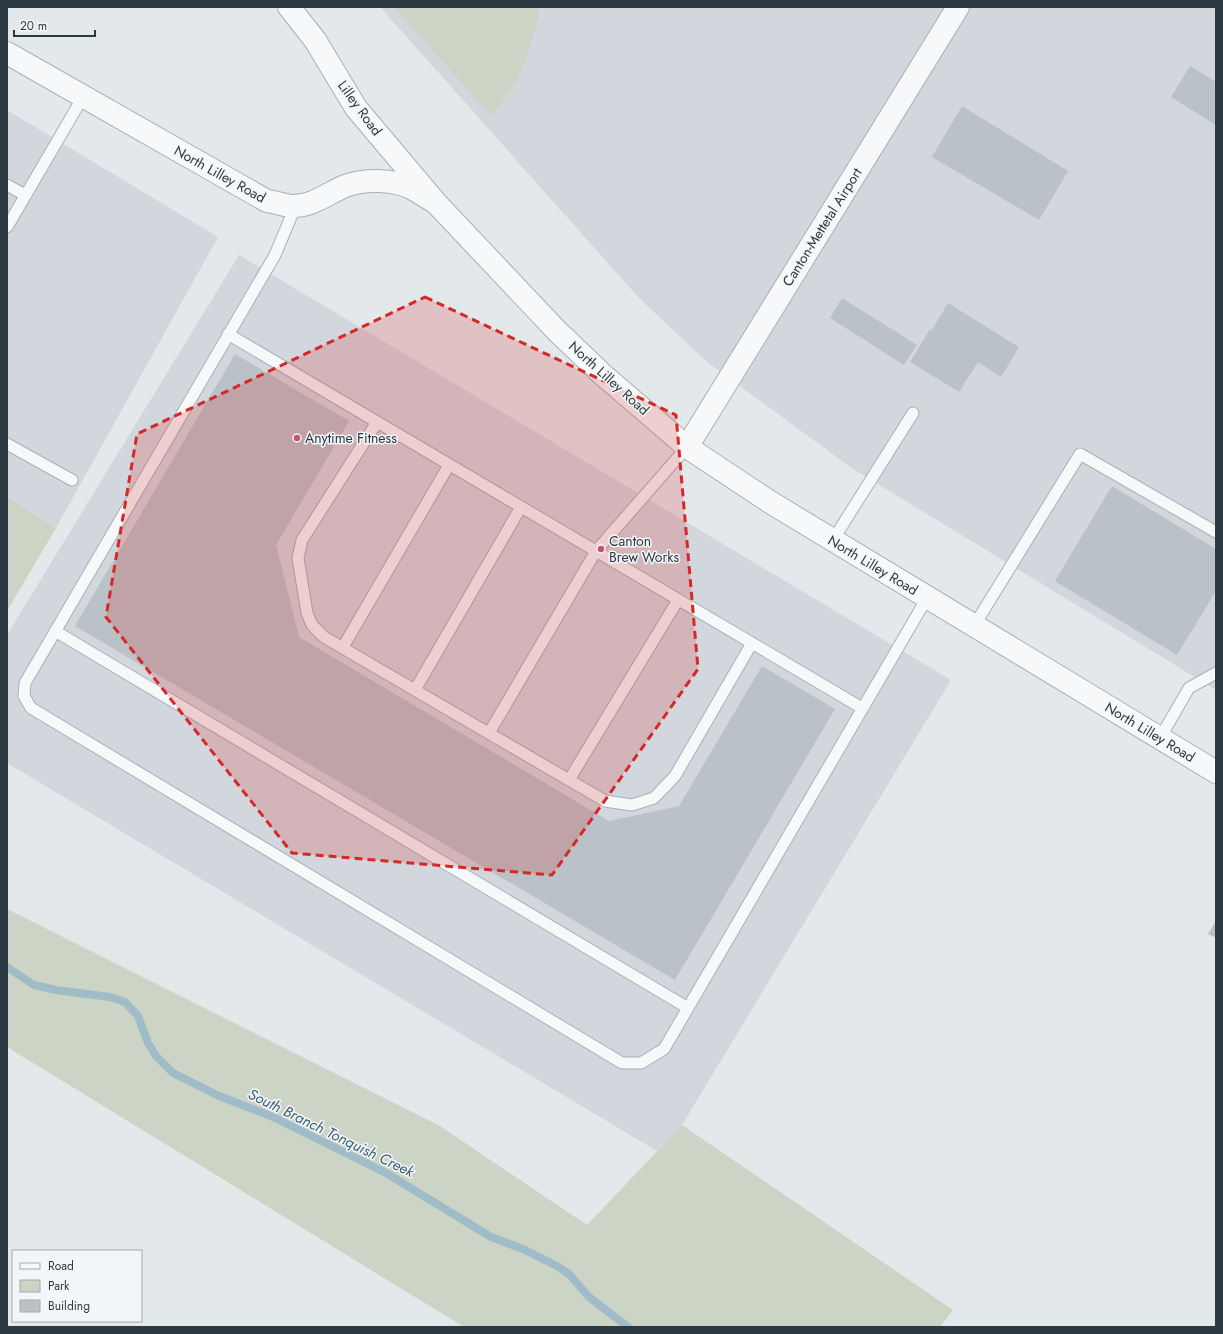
<svg xmlns="http://www.w3.org/2000/svg" width="1223" height="1334" viewBox="0 0 1223 1334" font-family="Jost,sans-serif">
<style>
.built{fill:#d2d7dd}
.green{fill:#ccd4c5}
.lines{fill:none;stroke-linecap:round;stroke-linejoin:round}
.stream{stroke:#a1bcc9;stroke-width:8}
.building{fill:#bbc2c7}
.service-casing{stroke:#a8b0b5;stroke-width:13}
.minor-casing{stroke:#a8b0b5;stroke-width:24}
.tertiary-casing{stroke:#a8b0b5;stroke-width:24}
.service{stroke:#f6f8f9;stroke-width:11}
.minor{stroke:#f6f8f9;stroke-width:22}
.tertiary{stroke:#f6f8f9;stroke-width:22}
.marked{fill:#d62828;fill-opacity:0.2;stroke:#d62828;stroke-width:3;stroke-dasharray:8 5;stroke-linejoin:round}
.poi-dot{fill:#c8507b;stroke:#f3f6f8;stroke-width:1.5}
.labels{text-anchor:middle;stroke-width:3;stroke-linejoin:round;paint-order:stroke}
.street-label{font-size:14px;fill:#2c3942;stroke:#f3f6f8}
.poi-label{font-size:14px;fill:#2c3942;stroke:#f3f6f8;text-anchor:start}
.water-label{font-size:15px;font-style:italic;fill:#385f74;stroke:#f3f6f8}
</style>
<rect width="100%" height="100%" fill="#e3e8eb"/>
<path class="built" d="M380,7H1216V690L853,469L707,362L638,297Z
M7,110L218,237L56,528L7,497Z
M239,255L951,680L682,1125L657,1151L7,763V635Z"/>
<path class="green" d="M394,7H540C535,35 526,66 510,91C505,100 498,108 491,116Z
M7,497L56,528L7,611Z
M7,909L440,1126L587,1225L682,1125L953,1310L940,1327H464L7,1047Z"/>
<g class="lines">
<path class="stream" d="M7,967L34,985L56,990L110,997L125,1002L138,1016L148,1043L156,1056L173,1073L219,1096L273,1117L386,1173L491,1237L523,1249L557,1266L569,1274L589,1297L628,1327"/>
</g>
<path class="building" d="M1190,66L1216,82V125L1171,97Z
M962,106L1068,171L1039,220L932,157Z
M842,298L917,345L904,365L830,318Z
M948,303L1019,347L1001,377L978,362L959,392L910,362L930,329L932,330Z
M235,354L349,421L276,545L299,637L609,821L679,806L762,666L835,709L675,980L75,626Z
M1112,486L1216,549V591L1177,655L1055,581Z
M1216,921V938L1208,934Z"/>
<g class="lines">
<g class="service-casing">
<path id="service" d="M7,185L25,195
M296,205L275,255L25,683L24,696L31,708L622,1063H641L664,1049L927,598
M7,227L83,97
M228,334L862,708
M377,422L302,540L298,558L307,613L312,625L324,637L605,801L632,805L654,798L675,776L752,643
M7,444L72,480
M833,540L913,413
M974,626L1080,454L1216,532
M55,631L688,1008
M343,647L449,465
M415,690L521,507
M489,733L596,551L687,447
M1160,738L1189,688L1216,673
M569,780L678,600"/>
</g>
<g class="minor-casing">
<path id="minor" d="M7,53L267,201C275,202 283,205 291,206C311,207 327,194 345,186C364,179 393,179 411,188C419,192 427,198 435,202
M687,447L958,7"/>
</g>
<g class="tertiary-casing">
<path id="tertiary" d="M289,7L315,40L356,108L437,204L557,331L602,374L687,447L770,502L1216,772"/>
</g>
<use href="#service" class="service"/>
<use href="#minor" class="minor"/>
<use href="#tertiary" class="tertiary"/>
</g>
<path class="marked" d="M425,297L676,415L698,669L552,875L292,853L106,617L137,434Z"/>
<g class="poi-dot">
<circle cx="297" cy="438" r="4"/>
<circle cx="601" cy="549" r="4"/>
</g>
<g class="labels">
<g class="street-label">
<text transform="translate(360 108) rotate(54)" y="5">Lilley Road</text>
<text transform="translate(220 174) rotate(29)" y="5">North Lilley Road</text>
<text transform="translate(822 227) rotate(-58)" y="5">Canton-Mettetal Airport</text>
<text transform="translate(609 378) rotate(42)" y="5">North Lilley Road</text>
<text transform="translate(873 565) rotate(31)" y="5">North Lilley Road</text>
<text transform="translate(1150 732) rotate(31)" y="5">North Lilley Road</text>
</g>
<g class="poi-label">
<text x="305" y="443">Anytime Fitness</text>
<text x="609" y="546">Canton<tspan x="609" dy="16">Brew Works</tspan></text>
</g>
<g class="water-label">
<text transform="translate(331 1133) rotate(26)" y="5">South Branch Tonquish Creek</text>
</g>
</g>
<rect width="1223" height="1334" fill="none" stroke="#2c3942" stroke-width="16"/>
<rect x="12" y="1250" width="130" height="72" fill="#f3f6f8" stroke="#a3aaaf"/>
<rect x="20" y="1263" width="20" height="6" fill="#f6f8f9" stroke="#a3aaaf"/>
<text x="48" y="1270" font-size="12" fill="#2c3942">Road</text>
<rect x="20" y="1280" width="20" height="12" fill="#ccd4c5" stroke="#a3aaaf"/>
<text x="48" y="1290" font-size="12" fill="#2c3942">Park</text>
<rect x="20" y="1300" width="20" height="12" fill="#bbc2c7" stroke="#a3aaaf"/>
<text x="48" y="1310" font-size="12" fill="#2c3942">Building</text>
<path d="M14 30v6h81v-6" fill="none" stroke="#2c3942" stroke-width="2"/>
<text x="20" y="30" font-size="12" fill="#2c3942" stroke="#f3f6f8" stroke-width="3" paint-order="stroke">20 m</text>
</svg>
